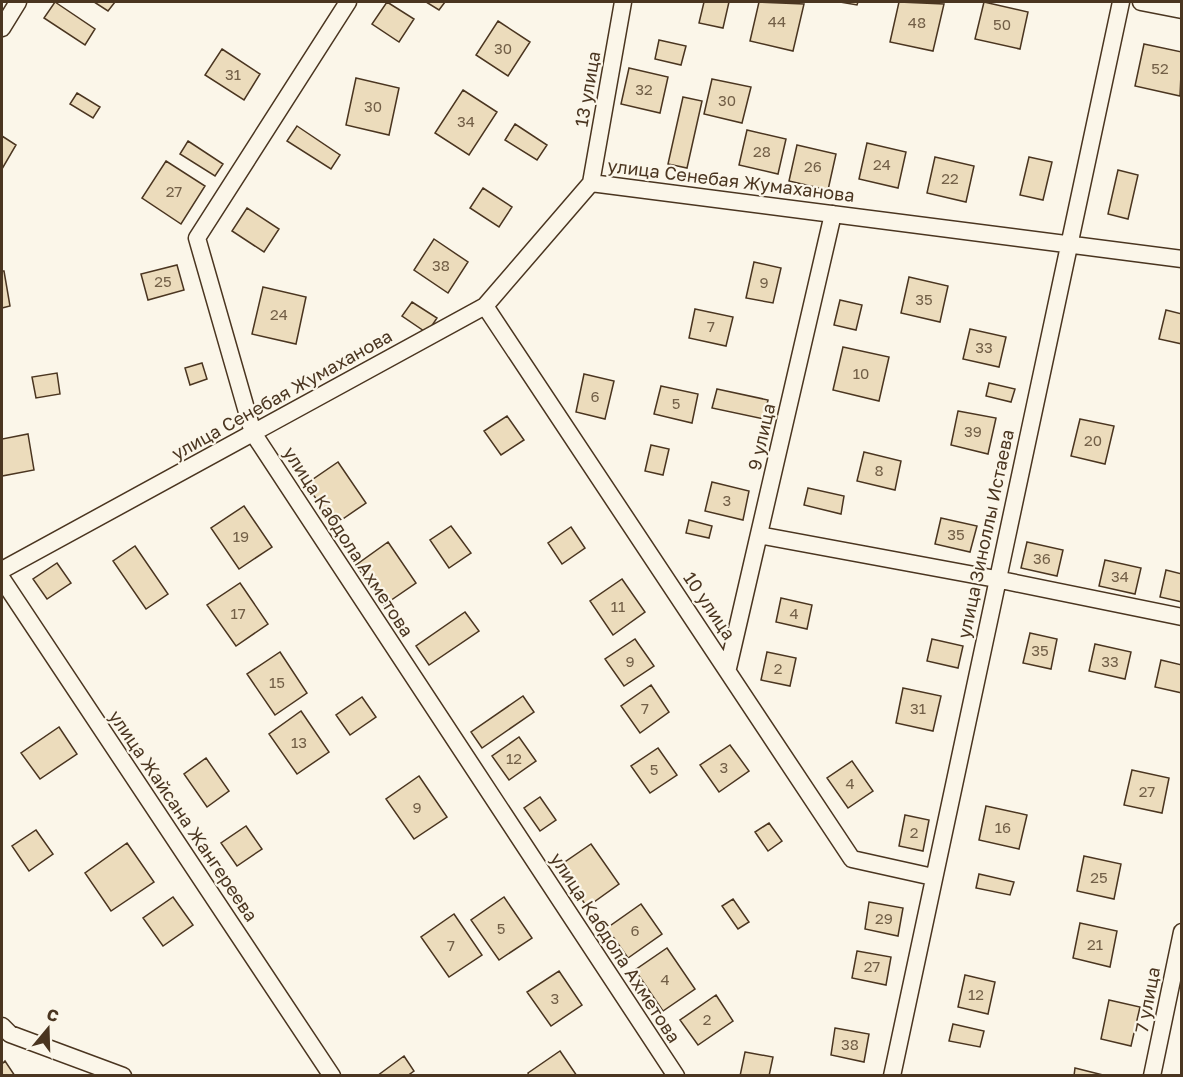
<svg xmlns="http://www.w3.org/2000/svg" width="1183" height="1077" viewBox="0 0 1183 1077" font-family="'Golos Text',sans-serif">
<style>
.building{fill:#ecdcbc;stroke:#4a3520;stroke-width:1.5}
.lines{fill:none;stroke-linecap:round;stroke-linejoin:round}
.minor-casing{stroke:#4a3520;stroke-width:19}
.minor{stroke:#fbf6e9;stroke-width:16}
.labels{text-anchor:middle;stroke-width:4.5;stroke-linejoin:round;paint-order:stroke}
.number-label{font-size:15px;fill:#725f47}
.street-label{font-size:18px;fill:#4a3520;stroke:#fbf6e9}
</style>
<rect width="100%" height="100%" fill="#fbf6e9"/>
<path class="building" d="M55,2L95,29L85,45L44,18Z
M94,2H115L108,11Z
M387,2L414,19L399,42L372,24Z
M426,2H445L439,10Z
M704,2H729L723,28L699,23Z
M759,2L804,4L793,51L750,41Z
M840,2H858L857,5Z
M899,2L944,4L933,51L890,42Z
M984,2L1028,12L1020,49L975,39Z
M498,21L530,42L508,76L476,55Z
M659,40L686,46L681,65L655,59Z
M1144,44L1182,52L1180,96L1135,86Z
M222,49L260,74L244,100L205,75Z
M629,68L668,77L660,113L621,104Z
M356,78L399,88L389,135L346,125Z
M712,79L751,87L742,123L704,114Z
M463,90L497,112L469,155L435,133Z
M77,93L100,107L93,118L70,104Z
M683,97L702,101L687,168L668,164Z
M515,124L547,145L537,160L505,140Z
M297,126L340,155L331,169L287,141Z
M747,130L786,139L778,174L739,165Z
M2,136L16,145L2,169Z
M188,141L223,164L215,176L180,154Z
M867,143L906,152L898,188L859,179Z
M797,145L836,154L828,190L789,181Z
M935,157L974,166L966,202L927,193Z
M1029,157L1052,162L1043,200L1020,195Z
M166,161L205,186L181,224L142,198Z
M1118,170L1138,175L1128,219L1108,214Z
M483,188L512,207L499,227L470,208Z
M247,208L279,229L264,252L232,231Z
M434,239L468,262L448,293L414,270Z
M754,262L781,268L773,303L746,298Z
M177,265L184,290L148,300L141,274Z
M2,271H4L10,306L2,308Z
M909,277L948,286L940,322L901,313Z
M263,287L306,297L296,344L252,334Z
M840,300L862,305L856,330L834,325Z
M412,302L437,318L427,333L402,316Z
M695,309L733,317L726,346L689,338Z
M1166,310L1182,314V344L1159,339Z
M970,329L1006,337L999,367L963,359Z
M843,347L889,357L879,401L833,390Z
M202,363L207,379L190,385L185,368Z
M57,373L60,394L36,398L32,377Z
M584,374L614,381L605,419L576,412Z
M989,383L1015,389L1011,402L986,396Z
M661,386L698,394L692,423L654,414Z
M717,389L768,400L764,419L712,408Z
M958,411L996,418L988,454L951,445Z
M507,416L524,440L501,455L484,431Z
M1080,419L1114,426L1105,464L1071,456Z
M28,434L34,470L2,476V439Z
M651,445L669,449L663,475L645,471Z
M864,452L901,461L895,490L857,481Z
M338,462L366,503L334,525L306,484Z
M712,482L749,491L743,520L705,511Z
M808,488L844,496L841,514L804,505Z
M244,506L272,547L239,569L211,528Z
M941,518L977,526L970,552L935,544Z
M689,520L712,526L709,538L686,533Z
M451,526L471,553L449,568L430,540Z
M571,527L585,548L562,564L548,543Z
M388,542L416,583L384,605L356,565Z
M1027,542L1063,550L1057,576L1021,568Z
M135,546L168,594L146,609L113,561Z
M1105,560L1141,568L1135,594L1099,586Z
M57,563L71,583L47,599L33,579Z
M1166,570L1182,574V602L1160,597Z
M622,579L645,612L613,635L590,601Z
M240,583L268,624L236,646L207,605Z
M781,598L812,605L807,629L776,622Z
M465,612L479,631L429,665L416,646Z
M1030,633L1057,639L1051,669L1023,663Z
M635,639L654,666L624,686L605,659Z
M932,639L963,646L958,668L927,661Z
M1095,644L1131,652L1125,679L1089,671Z
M280,652L307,693L275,715L247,674Z
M767,652L796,658L790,686L761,680Z
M1161,660L1182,665V693L1155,687Z
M651,685L669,712L640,733L621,706Z
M903,688L941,696L933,731L896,723Z
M523,696L534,712L482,748L471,732Z
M362,697L376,717L350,735L336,715Z
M301,711L329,752L297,774L269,734Z
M59,727L77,754L40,779L21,753Z
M519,737L536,761L509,780L492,756Z
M730,745L749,771L719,792L700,765Z
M658,748L677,775L650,793L631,766Z
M206,758L229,791L207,807L184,774Z
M852,761L873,791L848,808L827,778Z
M1132,770L1169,778L1162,813L1124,805Z
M419,776L447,817L414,839L386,799Z
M540,797L556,820L540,831L524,808Z
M986,806L1027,815L1019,849L979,840Z
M905,815L929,820L923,851L899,846Z
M769,823L782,841L768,851L755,832Z
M246,826L262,849L237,866L221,843Z
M36,830L53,854L29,871L12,846Z
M127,843L154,882L111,911L85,873Z
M591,844L619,884L587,907L559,866Z
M1084,856L1121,864L1114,899L1077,891Z
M979,874L1014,882L1010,895L976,888Z
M173,897L193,925L163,946L143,918Z
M504,897L532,938L499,960L471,920Z
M733,899L749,922L738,929L722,906Z
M869,902L903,908L898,936L865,929Z
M641,904L662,934L628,958L607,928Z
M454,914L482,955L449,977L421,937Z
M1080,923L1117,931L1110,967L1073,958Z
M667,948L695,989L663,1011L635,970Z
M857,951L891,957L886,985L852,978Z
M559,971L582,1005L551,1026L527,992Z
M965,975L995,982L988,1014L958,1007Z
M716,995L733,1021L698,1045L680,1020Z
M1109,1000L1140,1007L1131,1046L1101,1039Z
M953,1024L984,1031L980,1047L949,1041Z
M835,1028L869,1034L864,1062L831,1055Z
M560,1051L577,1076H529L528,1073Z
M745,1052L773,1057L769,1076H740Z
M404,1056L414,1071L407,1076H377Z
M5,1061L15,1076H2V1064Z
M1075,1068L1107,1076H1074Z"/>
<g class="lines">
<g class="minor-casing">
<path id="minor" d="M348,2L197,238L253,433L676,1076
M1141,2L1182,10
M2,28L18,2
M591,183L623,2
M485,306L852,859L933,877
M759,535L996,579L1182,617
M2,570L485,306L591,183L1182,259
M2,579L332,1076
M728,668L833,214
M2,1026L10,1034L123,1076
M892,1076L1121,2
M1152,1076L1182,932"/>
</g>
<use href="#minor" class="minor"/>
</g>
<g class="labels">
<g class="number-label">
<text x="777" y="27">44</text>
<text x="917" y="28">48</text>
<text x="1002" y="30">50</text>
<text x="503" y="54">30</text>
<text x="1160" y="74">52</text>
<text x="233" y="80">31</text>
<text x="644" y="95">32</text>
<text x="727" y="106">30</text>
<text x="373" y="112">30</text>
<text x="466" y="127">34</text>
<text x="762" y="157">28</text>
<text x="882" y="170">24</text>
<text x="813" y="172">26</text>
<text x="950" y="184">22</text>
<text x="174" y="197">27</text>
<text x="441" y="271">38</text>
<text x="163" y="287">25</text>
<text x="764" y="288">9</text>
<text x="924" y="305">35</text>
<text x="279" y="320">24</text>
<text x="711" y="332">7</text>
<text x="984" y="353">33</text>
<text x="861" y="379">10</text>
<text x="595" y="402">6</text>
<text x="676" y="409">5</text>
<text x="973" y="437">39</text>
<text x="1093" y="446">20</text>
<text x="879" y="476">8</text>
<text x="727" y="506">3</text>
<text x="956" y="540">35</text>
<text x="241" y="542">19</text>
<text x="1042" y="564">36</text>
<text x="1120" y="582">34</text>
<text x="618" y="612">11</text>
<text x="238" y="619">17</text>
<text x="794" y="619">4</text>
<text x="1040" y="656">35</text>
<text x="630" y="667">9</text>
<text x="1110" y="667">33</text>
<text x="778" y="674">2</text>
<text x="277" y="688">15</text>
<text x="645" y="714">7</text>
<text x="918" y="714">31</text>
<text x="299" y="748">13</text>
<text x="514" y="764">12</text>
<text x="724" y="773">3</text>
<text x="654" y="775">5</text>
<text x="850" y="789">4</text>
<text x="1147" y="797">27</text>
<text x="417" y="813">9</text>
<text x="1003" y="833">16</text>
<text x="914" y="838">2</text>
<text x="1099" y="883">25</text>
<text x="884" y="924">29</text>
<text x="501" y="934">5</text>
<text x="635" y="936">6</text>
<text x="1095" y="950">21</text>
<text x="451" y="951">7</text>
<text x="872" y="972">27</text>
<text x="665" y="985">4</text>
<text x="976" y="1000">12</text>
<text x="555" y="1004">3</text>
<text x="707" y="1025">2</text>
<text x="850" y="1050">38</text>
</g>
<g class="street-label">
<text transform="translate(588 89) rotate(-80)" y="6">13 улица</text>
<text transform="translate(731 181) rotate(7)" y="6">улица Сенебая Жумаханова</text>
<text transform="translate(282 395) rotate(-29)" y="6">улица Сенебая Жумаханова</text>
<text transform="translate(762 437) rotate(-77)" y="6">9 улица</text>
<text transform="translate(986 534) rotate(-78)" y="6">улица Зиноллы Истаева</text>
<text transform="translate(348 542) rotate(57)" y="6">улица Кабдола Ахметова</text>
<text transform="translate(709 606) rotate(56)" y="6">10 улица</text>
<text transform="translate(183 816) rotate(56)" y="6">улица Жайсана Жангереева</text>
<text transform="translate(615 948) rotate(57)" y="6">улица Кабдола Ахметова</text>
<text transform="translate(1148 1000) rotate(-79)" y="6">7 улица</text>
</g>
</g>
<rect width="1183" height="1077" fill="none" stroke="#4a3520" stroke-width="6"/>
<g transform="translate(48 1029) rotate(19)" stroke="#fbf6e9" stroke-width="4.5" paint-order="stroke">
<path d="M0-4.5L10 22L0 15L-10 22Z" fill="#4a3520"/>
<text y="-9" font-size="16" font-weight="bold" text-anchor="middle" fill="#4a3520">С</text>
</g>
</svg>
